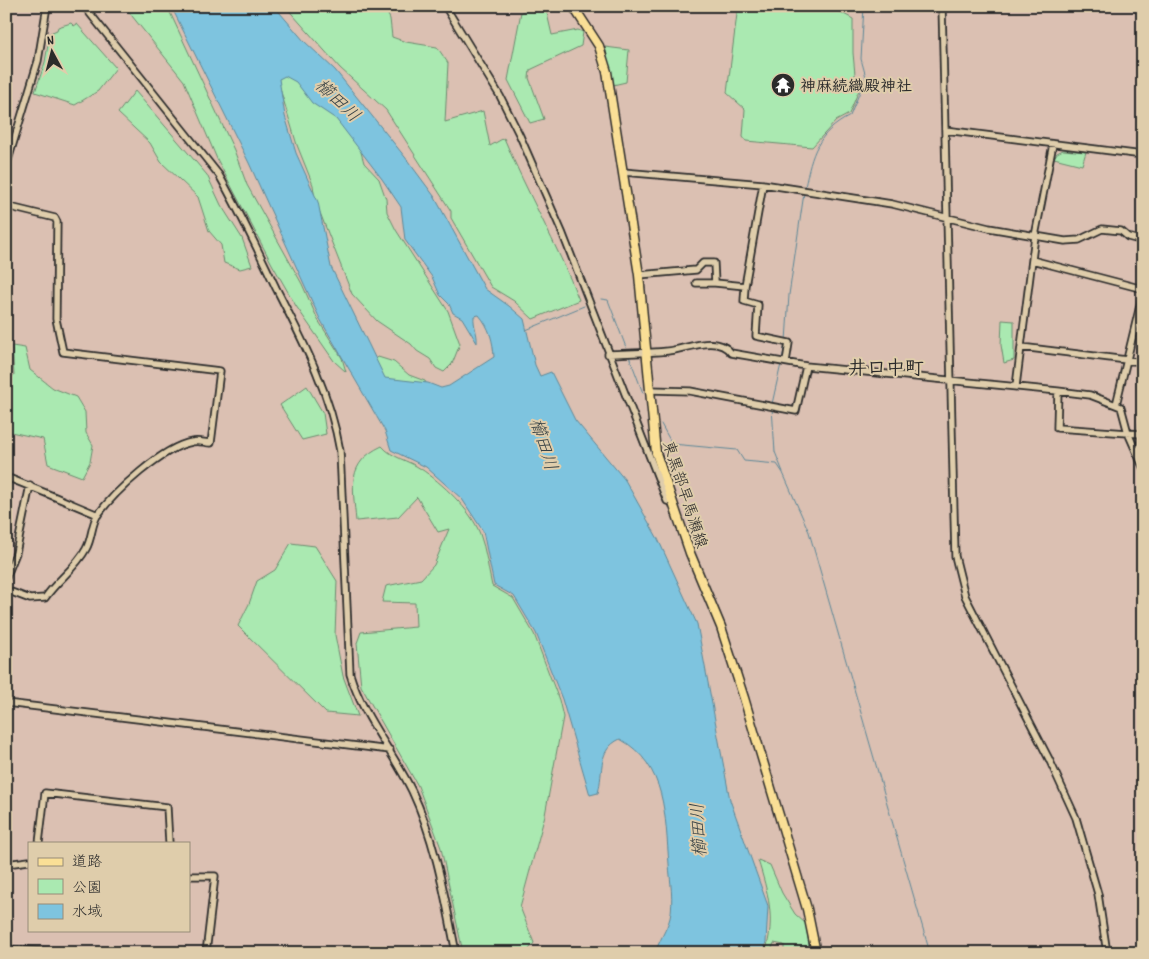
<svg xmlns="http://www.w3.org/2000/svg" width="1149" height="959" viewBox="0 0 1149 959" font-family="Dekko,'Klee One',sans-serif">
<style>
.green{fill:#aae9b1;stroke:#6a8a6e}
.water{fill:#7ec4df;stroke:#5d8797;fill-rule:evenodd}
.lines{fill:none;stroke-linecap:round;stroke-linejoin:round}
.stream{stroke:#5d8797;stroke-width:1}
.minor-casing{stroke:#2b2b2b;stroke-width:9}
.major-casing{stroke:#2b2b2b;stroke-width:11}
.minor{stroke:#dfcdab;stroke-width:5.5}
.major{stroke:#fadf96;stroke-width:8}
.labels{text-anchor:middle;stroke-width:4;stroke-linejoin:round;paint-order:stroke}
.poi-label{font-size:16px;font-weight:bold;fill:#2b2b2b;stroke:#dfcdab;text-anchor:start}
.street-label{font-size:16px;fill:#2b2b2b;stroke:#dfcdab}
.water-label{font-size:18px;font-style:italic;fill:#374246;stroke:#dfcdab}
.quarter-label{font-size:19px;font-weight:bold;fill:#2b2b2b;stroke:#dfcdab}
</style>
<rect width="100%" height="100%" fill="#dbc0b2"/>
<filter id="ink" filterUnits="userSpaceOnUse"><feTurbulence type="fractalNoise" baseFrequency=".02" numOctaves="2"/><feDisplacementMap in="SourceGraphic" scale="10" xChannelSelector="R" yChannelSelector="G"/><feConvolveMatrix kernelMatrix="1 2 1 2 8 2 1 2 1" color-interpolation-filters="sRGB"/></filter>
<g filter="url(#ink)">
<path class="green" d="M124,6H167L234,150L247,185L302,284L318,320L342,358L346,372L334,361L296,306L272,264L217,159L184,81Z
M285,6H384L390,19L392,37L406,42L437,47L448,63L445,122L483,111L490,146L504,138C527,193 557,244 579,300L533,319L514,301L491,287L451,218V211L386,110L340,68Z
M738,6H829L853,19V53L856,85L859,90L849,114L836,121L812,147L746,141L743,137L745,109L727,93Z
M534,8L546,9L552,35L578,30L583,32L581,46L530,70L529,78L544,119L530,123L508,80L521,12Z
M71,23L74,26L77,24L116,68L98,91L75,105L35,92L45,62L50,33L57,30L58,27Z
M605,47L629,50L626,82L613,85Z
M275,72H300L359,145L364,163L379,179L386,199L387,212L396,230L448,311L460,344L452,364L444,372L436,368L430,359L417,351L411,344L377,321L352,294L315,200L313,185L297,145Z
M135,91L207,175L221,205L242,238L252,266L240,269L224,263L221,245L209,231L198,197L161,162L150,143L118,113Z
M1063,150L1086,152L1082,165L1054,158L1057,153Z
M1002,320L1014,321V360L1004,363L1001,345Z
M12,346L25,348L30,370L53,388L76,397L85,412L86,433L93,445L90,462L82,477L48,464L43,439L6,431V380L14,375Z
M378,357L394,362L409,375L425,381L430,393L397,401L374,360Z
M307,386L323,413L326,434L302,440L280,405Z
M382,446C392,458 408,460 421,469C441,482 472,511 480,534C486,550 488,569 492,586L513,598L534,634L559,700L563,717L545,815L520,907L534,943L526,953H463L441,848L418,786L361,686L357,643L361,632L416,627L415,603L382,602L386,586L421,579L434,565L449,529L438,532L417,497L398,517L356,521C353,486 346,463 382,446Z
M291,543L315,546L337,581L335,635L343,676L358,716L326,713L238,626L249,604L257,581L275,570Z
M758,860L770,865L782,893L795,914L806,924L810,953H784V945L774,943L770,953H765C776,919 768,893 758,860Z"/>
<path class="water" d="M171,6H274L304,41L335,70L405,157L434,196L485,289L509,306L524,319L535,365L540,376L551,372L575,420L625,480L658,539L697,624L730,800L768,906L766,942L763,953H655C659,941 667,929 670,918C674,901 670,880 669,864C665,817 667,765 620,739C597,750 604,770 598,793L590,795L562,699L536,633L514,596L494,585L483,531L462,499L426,467L391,450L385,431L320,319L249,163ZM285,76L296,82L312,103L336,119L382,179L401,207L405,240L432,277L440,295L449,304L453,313L462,318L477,343C478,333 473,326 474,316L479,315C490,328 493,341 494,357L449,386L441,388L428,383L385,378L331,267L318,202L296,153L285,116L279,79Z"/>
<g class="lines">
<path class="stream" d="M805,187C812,154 817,133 850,116L866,77L861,59L864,6
M601,299L608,300L627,350
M526,330L584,306
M786,341L789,295L804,193
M629,356L643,393
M782,360L785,344
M772,404L781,364
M772,408L775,452L783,472
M661,424L672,444L737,450L744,461L777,464L783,473L809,532L930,953"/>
<g class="minor-casing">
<path id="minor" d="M84,6L219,175C240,212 258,250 276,288C303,341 330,392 340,451L350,674C362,715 393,752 412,791C436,842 445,898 456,953
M445,6L500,96L520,136L562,232L667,501L672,502
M942,6L955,556L965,596L1049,759L1076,818L1098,894L1107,953
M945,130L1143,155
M6,167L38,61L47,6
M623,172L763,184L892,204L989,228L1065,241L1079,240L1102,229L1121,231L1128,237L1143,241
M6,206L55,218L57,222L56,319L63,352L220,371L211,443C205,443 198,440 192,442C163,447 114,492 97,516C91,526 92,539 86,549C76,568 57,580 45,598L30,599L6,590
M1032,260L1143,289
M639,275L696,270L703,263H714L715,283L745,286L744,301L758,305L756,336L789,343L786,362
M696,283H715
M745,286L763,184
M1143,293L1116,405L1121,407L1128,433L1143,467
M1021,347L1143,362
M608,354C628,353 648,353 668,351C686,349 718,334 731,353L806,366L1058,391L1057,428L1142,434L1139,456
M1016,386L1035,236L1053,144
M650,390L690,391L796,411L806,366
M1058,391L1090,395L1116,405
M1142,434L1143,424
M6,477C37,489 67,502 98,515
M6,578L16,553L30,485
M6,703L390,750
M39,843L45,793L167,807L169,843
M6,864L29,861
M189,876H215L206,953
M6,949L76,953"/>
</g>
<g class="major-casing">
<path id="major" d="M573,6L599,46L607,72L639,275L656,453L690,553L721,627L744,698L807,909L816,953"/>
</g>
<use href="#minor" class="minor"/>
<use href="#major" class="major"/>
</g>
</g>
<defs>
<g id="temple-disc" transform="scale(1.25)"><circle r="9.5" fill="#2b2b2b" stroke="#dfcdab"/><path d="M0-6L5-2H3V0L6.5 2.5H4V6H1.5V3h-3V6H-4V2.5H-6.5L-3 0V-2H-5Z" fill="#fff"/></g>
</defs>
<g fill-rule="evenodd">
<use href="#temple-disc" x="783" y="85"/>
</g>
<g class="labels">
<g class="poi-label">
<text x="800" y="91">神麻続織殿神社</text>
</g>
<g class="street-label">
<text transform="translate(686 494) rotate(72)" y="6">東黒部早馬瀬線</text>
</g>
<g class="water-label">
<text transform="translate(338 100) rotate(43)" y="6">櫛田川</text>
<text transform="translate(544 444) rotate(72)" y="6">櫛田川</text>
<text transform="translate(698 830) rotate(-93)" y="6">櫛田川</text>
</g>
<g class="quarter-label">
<text x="886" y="374">井口中町</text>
</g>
</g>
<rect width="1149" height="959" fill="none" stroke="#dfcdab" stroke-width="25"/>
<rect x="12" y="12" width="1124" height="934" fill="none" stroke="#2b2b2b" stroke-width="2" filter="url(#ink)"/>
<rect x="28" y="842" width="162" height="90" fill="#dfcdab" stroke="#978c78"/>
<rect x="38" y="858" width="25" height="8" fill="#fadf96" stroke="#978c78"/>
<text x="72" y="866" font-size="15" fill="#2b2b2b">道路</text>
<rect x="38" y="879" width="25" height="15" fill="#aae9b1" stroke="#978c78"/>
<text x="72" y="892" font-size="15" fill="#2b2b2b">公園</text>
<rect x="38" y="904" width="25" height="15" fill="#7ec4df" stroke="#978c78"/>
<text x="72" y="916" font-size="15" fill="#2b2b2b">水域</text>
<g transform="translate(52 52) rotate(353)" stroke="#dfcdab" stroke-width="4" paint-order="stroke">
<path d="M0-4L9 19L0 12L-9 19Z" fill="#2b2b2b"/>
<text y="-8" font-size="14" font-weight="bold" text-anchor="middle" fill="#2b2b2b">N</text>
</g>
</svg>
